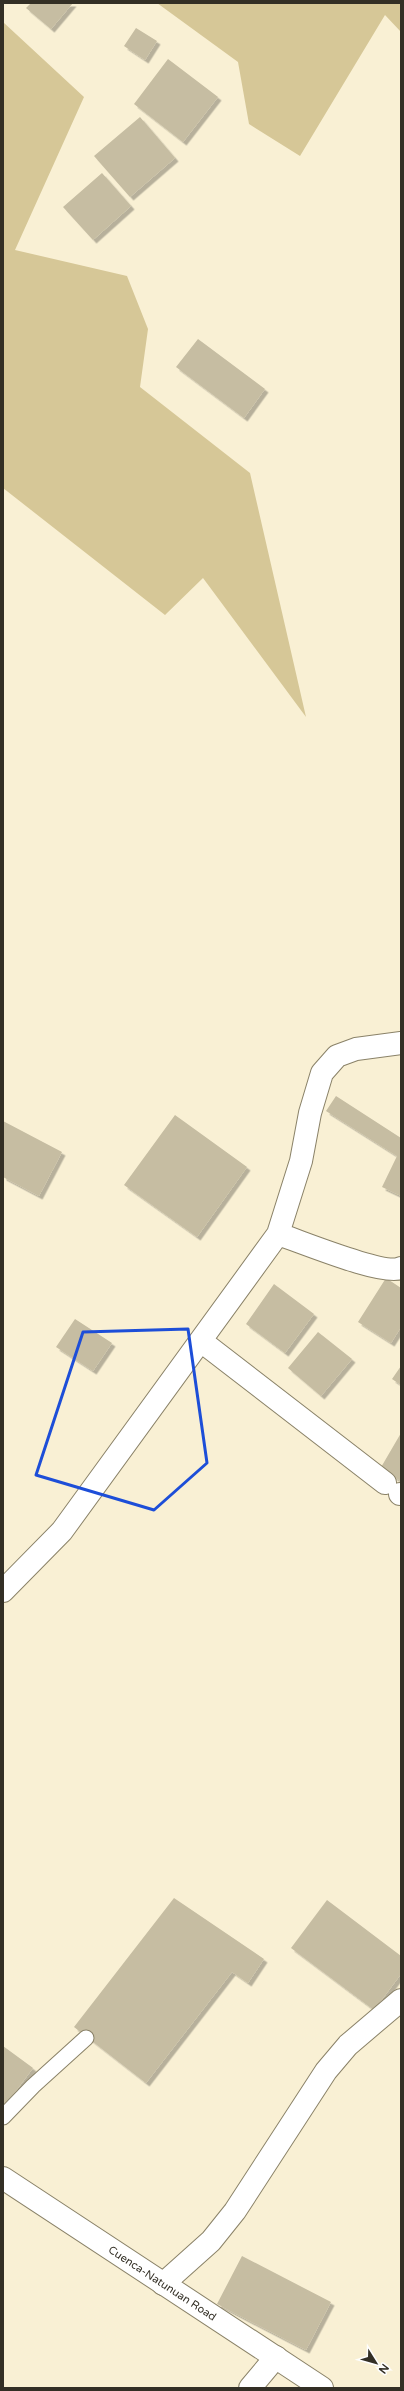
<svg xmlns="http://www.w3.org/2000/svg" width="404" height="2391" viewBox="0 0 404 2391" font-family="'Varela Round',sans-serif">
<style>
.green{fill:#d6c797}
.building{fill:#c6bda2;filter:url(#shadow)}
.lines{fill:none;stroke-linecap:round;stroke-linejoin:round}
.lane-casing{stroke:#8a8268;stroke-width:17}
.street-casing{stroke:#8a8268;stroke-width:24}
.secondary-casing{stroke:#8a8268;stroke-width:24}
.lane{stroke:#fff;stroke-width:15}
.street{stroke:#fff;stroke-width:22}
.secondary{stroke:#fff;stroke-width:22}
.marked{fill:none;stroke:#1d4ed8;stroke-width:3;stroke-linejoin:round}
.labels{text-anchor:middle;stroke-width:3;stroke-linejoin:round;paint-order:stroke}
.street-label{font-size:11px;fill:#332f25;stroke:#fefefe}
</style>
<defs>
<filter id="shadow"><feDropShadow dx="3.5" dy="3.5" stdDeviation="0" flood-color="#0004"/></filter>
</defs>
<rect width="100%" height="100%" fill="#f9f0d4"/>
<path class="green" d="M157,3H401V32L385,15L300,156L249,124L238,62Z
M3,22L84,97L15,250L127,276L148,329L140,387L250,473L306,717L203,578L165,615L3,488Z"/>
<path class="building" d="M31,3H73L51,29L26,8Z
M136,28L157,41L145,60L124,46Z
M168,59L218,97L183,142L134,104Z
M140,117L175,158L130,197L94,156Z
M102,173L131,206L93,240L63,207Z
M198,339L265,389L244,418L176,367Z
M336,1096L401,1138V1196L382,1187L397,1156L326,1111Z
M175,1115L247,1167L197,1237L124,1185Z
M3,1121L62,1152L39,1196L3,1177Z
M386,1278L401,1288V1327L391,1343L358,1322Z
M274,1284L314,1314L285,1353L246,1324Z
M75,1319L112,1343L93,1371L56,1347Z
M318,1332L352,1359L321,1396L288,1368Z
M401,1366V1385L392,1379Z
M401,1433V1481L380,1469Z
M174,1898L264,1959L248,1983L232,1972L146,2083L74,2027Z
M327,1900L401,1956V1974L374,2010L291,1948Z
M3,2046L33,2068L3,2108Z
M242,2256L331,2302L306,2350L217,2304Z"/>
<g class="lines">
<g class="lane-casing">
<path id="lane" d="M3,2117L33,2086L86,2038"/>
</g>
<g class="street-casing">
<path id="street" d="M278,1234C300,1241 383,1276 401,1268
M201,1341L385,1483
M400,1494H401
M3,1591L62,1531L278,1234L301,1161L310,1113L322,1073L337,1056L356,1049L401,1043
M163,2284L211,2241L235,2211L326,2071L348,2045L401,2000
M250,2388L276,2357"/>
</g>
<g class="secondary-casing">
<g id="secondary">
<path id="s1" d="M3,2178L322,2388"/>
</g>
</g>
<use href="#lane" class="lane"/>
<use href="#street" class="street"/>
<use href="#secondary" class="secondary"/>
</g>
<path class="marked" d="M188,1329L207,1463L154,1510L36,1475L83,1332Z"/>
<g class="labels">
<g class="street-label">
<text dy="4" stroke="none"><textPath href="#s1" startOffset="191">Cuenca-Natunuan Road</textPath></text>
</g>
</g>
<rect width="404" height="2391" fill="none" stroke="#332f25" stroke-width="8"/>
<g transform="translate(376 2363) rotate(127)" stroke="#fefefe" stroke-width="3" paint-order="stroke">
<path d="M0-3L7 15L0 10L-7 15Z" fill="#332f25"/>
<text y="-6" font-size="11" font-weight="bold" text-anchor="middle" fill="#332f25">N</text>
</g>
</svg>
